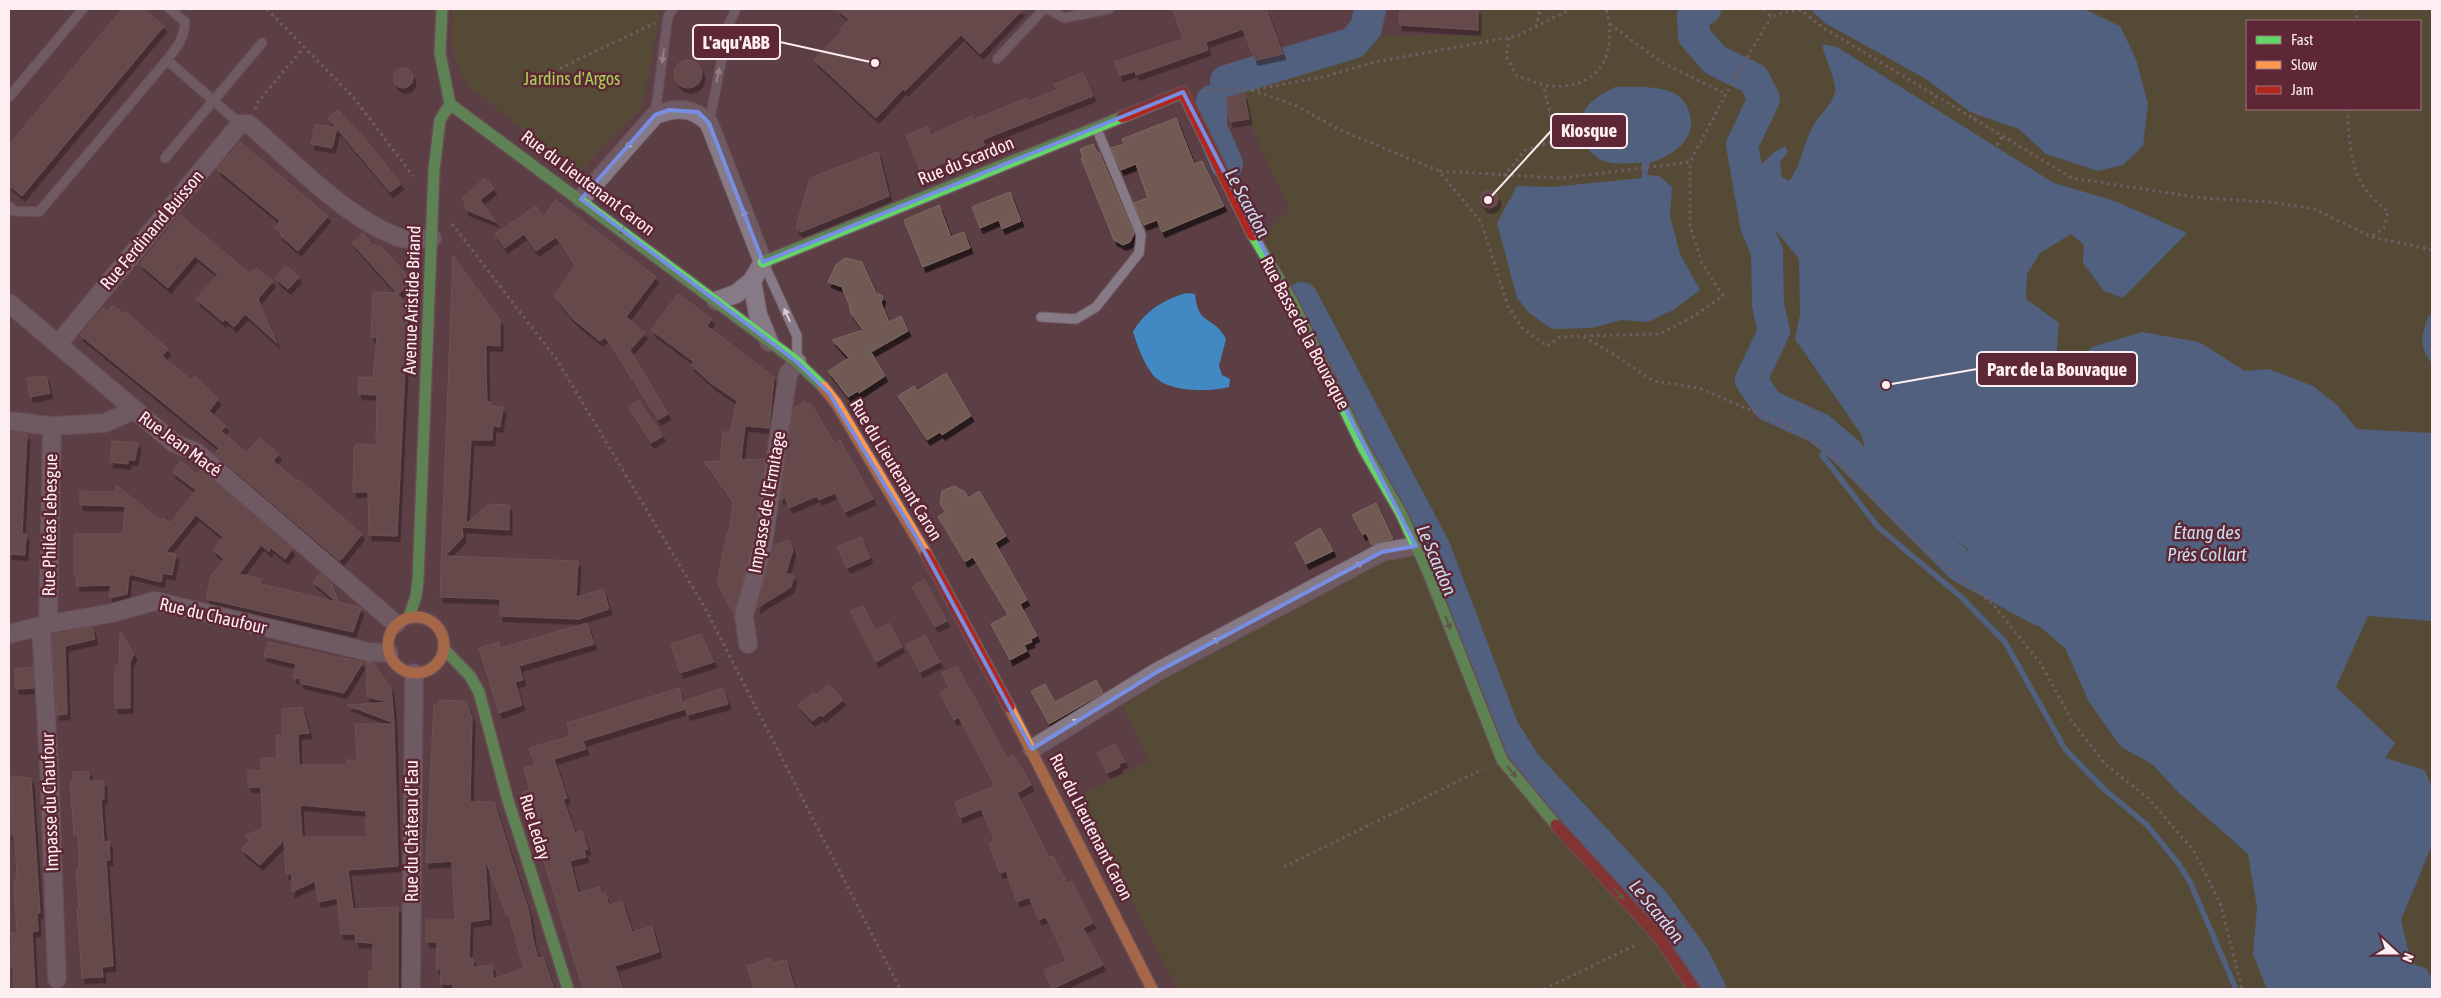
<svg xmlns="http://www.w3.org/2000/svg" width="2441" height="998" viewBox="0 0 2441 998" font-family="'Asap Condensed',sans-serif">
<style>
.green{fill:#4a5922;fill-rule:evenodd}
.water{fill:#4289c3}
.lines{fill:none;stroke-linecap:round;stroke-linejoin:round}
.stream{stroke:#4289c3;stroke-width:5.5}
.river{stroke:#4289c3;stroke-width:32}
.building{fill:#715a52;stroke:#7f6963;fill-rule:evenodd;filter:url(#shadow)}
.lane-casing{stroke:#735d62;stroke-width:11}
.street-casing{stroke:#735d62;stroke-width:20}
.fast-casing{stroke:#735d62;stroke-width:14}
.slow-casing{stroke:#735d62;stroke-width:14}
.jam-casing{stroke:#735d62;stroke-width:14}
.path{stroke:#8c8089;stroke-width:3;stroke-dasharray:2.5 4;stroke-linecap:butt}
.lane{stroke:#867a86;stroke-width:9}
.street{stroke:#867a86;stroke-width:18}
.fast{stroke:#63d668;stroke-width:11}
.slow{stroke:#ff974d;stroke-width:11}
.jam{stroke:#b3261e;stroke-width:11}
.oneway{fill:#d9cbd1}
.oneway2{fill:#60764c}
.marked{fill:none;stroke:#778ee2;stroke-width:4;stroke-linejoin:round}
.labels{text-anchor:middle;stroke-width:5;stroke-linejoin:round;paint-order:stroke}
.park-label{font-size:18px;fill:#a7d159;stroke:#5d2735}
.street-label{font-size:18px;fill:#fdeef1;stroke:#5d2735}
.water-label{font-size:19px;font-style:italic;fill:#caddee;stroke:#5d2735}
.leader{fill:none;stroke:#fdeef1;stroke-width:2}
.callout-dot{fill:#fdeef1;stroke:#5d2735;stroke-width:2}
.callout{fill:#5d2735;stroke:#fdeef1;stroke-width:2}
.callout-label{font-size:19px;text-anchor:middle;font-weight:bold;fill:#fdeef1}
</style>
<defs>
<filter id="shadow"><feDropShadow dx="3" dy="5.5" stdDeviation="0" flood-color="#0009"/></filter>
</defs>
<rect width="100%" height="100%" fill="#5c3e45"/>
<path class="green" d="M453,9H661L642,107L578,174L467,85C450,57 452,40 453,9Z
M1481,9H2432V989H1178L1077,797L1148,761L1121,703L1416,533L1264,236L1289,208L1233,87L1383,35H1479ZM2247,21H2420V109H2247Z"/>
<path class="water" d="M1810,9H2084L2120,26L2136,59L2148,104L2143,146L2123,165L2098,171L2046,154L2019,129L1970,112L1926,79L1825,23Z
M1822,44L1837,47L2054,183L2115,201L2187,233L2123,298L2104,291L2083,263L2084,245L2071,234L2040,253L2027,274L2026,299L2059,323L2055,369L2066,373L2092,347L2142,332L2199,342L2245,371L2269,369L2313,386L2337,405L2357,429L2432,433V621L2368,616L2336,687L2395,743L2385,758L2425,770L2432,788V845L2401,920L2411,963L2427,969L2432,979V989H2267L2253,954L2257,907L2248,854L2179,793L2152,764L2121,747L2089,702L2065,648L2023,612L1966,548L1919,506L1867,454L1861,434L1795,339L1800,315L1799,259L1767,220L1759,167L1774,152L1785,146L1788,152L1780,162L1782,177L1789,181C1801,166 1803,145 1812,128C1817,117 1832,105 1835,92C1837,81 1824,57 1822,44Z
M1615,87C1635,87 1657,85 1676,94C1681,97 1686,103 1688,109C1700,137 1674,155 1650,163L1647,175L1659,176L1672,187L1670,216L1680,254L1700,290L1673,310L1648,322L1622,320L1592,328L1552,329L1529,313L1517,298L1497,223L1517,186L1552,187L1642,178V163C1631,163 1619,165 1607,162C1585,157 1574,127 1586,108C1592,99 1606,92 1615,87Z
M1186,293L1195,294C1198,327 1213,314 1226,339L1219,366L1222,375L1230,379L1229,387C1209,392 1168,393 1153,375C1143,362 1138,347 1133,332C1145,311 1163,300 1186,293Z
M2432,315V364C2419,345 2421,338 2428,317Z"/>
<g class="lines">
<path class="stream" d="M1820,429L1821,436
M1822,455L1878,527L1960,596L2005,642L2065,749L2104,789L2147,825L2178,863L2190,882L2236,989"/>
<path class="river" d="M1705,9L1693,16L1694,36L1715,60L1754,79L1764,99L1742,145L1756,225L1767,252L1768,305L1774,331L1751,380L1768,405L1820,429L1847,452L1960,566L2040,610
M1226,81L1353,43L1366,28L1370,9
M1212,101L1211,127L1227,164
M1302,298L1434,547L1503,729L1525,764L1656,905L1694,958L1710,989"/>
</g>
<path class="building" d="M122,9H144L164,26L22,196L9,185V145Z
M837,9H1023L980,54L961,35L905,91L903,89L876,118L814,60L842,31L839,29L849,20Z
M1173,9H1266L1283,54L1255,60L1243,29L1206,42L1208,50L1136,75L1135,71L1120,76L1114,62L1183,39Z
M1400,9H1478V30L1399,25Z
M674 74a14 14 0 1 1 28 0a14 14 0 1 1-28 0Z
M393 78a10 10 0 1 1 20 0a10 10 0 1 1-20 0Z
M1083,73L1093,96L982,140L985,145L921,173L906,135L928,126L931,135L972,116L973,120L1027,98L1028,101L1057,90L1054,84Z
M1244,94L1249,119L1230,122L1226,98Z
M338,110L365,139L401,184L390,192L328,118Z
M1176,118L1194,164L1202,161L1224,206L1162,232L1157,220L1144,225L1134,203L1148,198L1136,164L1121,170L1111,148L1124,144L1122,139Z
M315,124L337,128L332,148L311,144Z
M240,142L328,216L298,251L279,234L281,232L275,228L280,221L217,169Z
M1093,144L1097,152H1099L1134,234L1130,242L1123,245L1114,240L1081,158H1083L1080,149Z
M878,152L889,196L801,232L796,228L810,178Z
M485,178L494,189L480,200L496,222L466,210L463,197Z
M1480 199a9 9 0 1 1 18 0a9 9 0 1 1-18 0Z
M1010,192L1021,221L1002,229L999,220L980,228L972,207Z
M556,200L656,277L626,317L645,333L630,350L668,414L658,420L605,337L600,341L573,319L554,296L575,266L556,237L536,251L524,234L505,248L495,234L536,206L543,217Z
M939,205L951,237L964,232L970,248L923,267L904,220Z
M180,215L248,272H252L256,268L273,281L258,299L277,343L245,314L234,327L225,319L223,322L196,299L218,275L195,256L168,288L140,264Z
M363,233L373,246L375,244L377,247L380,245L409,278V285L398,294L352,243Z
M453,256L500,320V346L486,345V367L487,402H491L490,406L503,407L500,427L493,426L492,440H471L466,524L489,504L509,505V530L462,527L463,537L445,556L578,561L576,597L603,589L609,609L579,619L500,616V599L440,597Z
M845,258L862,262L876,293L883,296L881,303L889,322L901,316L908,331L871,352L885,376L859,393L858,391L848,397L828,371L849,358L832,340L863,330L850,312V307L842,287L828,282L836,265Z
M286,266L299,277L288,289L275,278Z
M373,292L397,293L408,306L397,536L369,535L368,492H353L354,446H357V444L376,445L377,395L359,394L358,387L359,377L373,378L377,337H371Z
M678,294L712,319L707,326L774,377L769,428L745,426L741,460L765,459L753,542L734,614L717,583L727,533L729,534L733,503L704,462L720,461L723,432H730L737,401L712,384L691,365L694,362L651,330Z
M113,305L124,314L126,312L168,349L162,356L191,380L195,376L218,399L209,411L226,426L221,431L247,453L259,438L279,454L273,461L297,481L298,479L362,534L340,561L215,454L219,448L80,335L103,308L108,311Z
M946,373L971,416L942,435L940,432L927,440L898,396L914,386L917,391Z
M46,376L50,393L30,397L27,378Z
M638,400L663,436L651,443L628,407Z
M805,401L807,405L810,403L835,443L840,440L873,499L845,512L835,493L819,500L817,496L789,508L785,497L780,500L794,408Z
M9,432L27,434L22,534H26L25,555L9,554Z
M112,441L138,443L135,460H128V464L110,462Z
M181,461L197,475L201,470L292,549L285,559L270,547L269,552L261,545L239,574L262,579L260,584L266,585L337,602L313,582L320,573L331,582L339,602L361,608L353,632L206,599L211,576L224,559L213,550L223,537L196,515L166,552L176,554L172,575L163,573L161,582L129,574L127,594L109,598L111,585L77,586L76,576H74V534H123L125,506L80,505V491L116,492V485L160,520L163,518L170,523L196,490L172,472Z
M954,486L965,492L968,498L979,491L1006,536L995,543L1027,600L1020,604L1037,636L1031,639L1032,642L1024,645L1027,651L1010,660L991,624L1008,615L973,557L965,562L938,517L945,512L940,503L942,491Z
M1376,503L1393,539L1372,545L1366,533L1363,535L1352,515Z
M1320,528L1333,551L1306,564L1295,543Z
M861,537L870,558L847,568L837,547Z
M789,540L793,550L786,573L794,576L791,587L757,608L773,546Z
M924,579L947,621L935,627L912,587Z
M863,606L876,630L889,623L902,647L876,662L850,611Z
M587,623L594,644L519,666L523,680L515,682L522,705L499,713L479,648L499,642L500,648Z
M92,627L95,639L65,646L67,714L57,715L52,635Z
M120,631L134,654L130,662V708H115V666L119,665Z
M701,634L714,662L680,673L671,644Z
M925,635L940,662L920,672L906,645Z
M268,642L328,655L363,662L344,693L300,683L301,679L293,678L296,664L264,656Z
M366,662L373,663L391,688L394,723L347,705L390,702L367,697Z
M957,666L1007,758L1013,755L1024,772L1031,785L1017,793L1049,857L1053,856L1067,883L1072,881L1093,923L1083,928L1103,965L1052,989L1044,970L1067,961L1046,917L1039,920L1029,897L1017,902L1006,871L1000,873L989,843L995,841L981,809L960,818L955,802L995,786L961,721L959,717L954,720L940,693L949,688L942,673Z
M33,667L34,688L16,689L15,669Z
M1096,680L1103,693L1049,724L1031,691L1045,684L1055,702Z
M829,684L843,700L822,717L820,715L812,721L798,705L813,693L816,695Z
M679,688L685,709L583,741L586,749L554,759L567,798L563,799L575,833L582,831L588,849L584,850L586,857L570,861L578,893L599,887L601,894L605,893L609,905L622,901L632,932L652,926L659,952L615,966L623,989H583L523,792L530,790L524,768L535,765L529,748L570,736L567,723Z
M723,688L728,704L687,715L684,701Z
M439,700L466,701L472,718L470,802H494L529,912L533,940L538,958L543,957L554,989H452L453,984H440L441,969H436L437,942H426V920H455L452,861L426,863L434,704H438ZM485,859L507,916H509L524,968L493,979L492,965L473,967V958H469L470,922L489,919Z
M302,707L309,733L298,734L299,765H347V760H357L355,724H394L398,866L348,870L353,909L398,907V989L369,987V971H373V943L356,942L355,934H341L337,898L318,902L315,881L292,892V874H286L284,840L260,865L241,849L250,841L245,836L263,828L261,787H248V770L261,771V758H277L276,736L282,735V709ZM300,805L366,811V837H302Z
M1115,744L1125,762L1119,764L1120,767L1107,773L1097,753Z
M89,771V781H104V799H101L104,842L109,841L110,860H106L113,966L102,967L103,977L82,978L77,908H79L76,869H79V853L77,835L74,836L70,781L73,780L72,772Z
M11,776L31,778L40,913H37L38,931L32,932L35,989H14L13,967H9V949H12L11,933H17L14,886V880L17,879L15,841L13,834H9V817H11Z
M771,958L773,963L786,960L795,989H754L747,966Z"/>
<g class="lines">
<g class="lane-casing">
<path id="lane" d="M170,9L185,22C184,39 177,47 167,60L240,124
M1048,9L1064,18L1109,9
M997,59L1044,9
M9,97L83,9
M655,115L668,16L673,9
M709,123L729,24L736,9
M165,158L262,43
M9,206L14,211L39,212L167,60
M763,262L797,336V359
M1041,317L1076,319L1096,307L1139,253L1141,235L1096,127"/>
</g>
<g class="street-casing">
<path id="street" d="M581,199L655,115C677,107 691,106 709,123L763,262L752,281L758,315L769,342
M716,301L736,294L752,281
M9,303L174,443L196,452L396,624
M58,344L240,124H249C292,161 346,218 398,237C408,241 421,239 432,238
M9,421L52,426L105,423L134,410
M48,624L52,426
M41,626L49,767L57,979
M9,634L48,624L112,613L155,601L369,652L389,653
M748,644L744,616L763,544L788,374L797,362
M1032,749L1157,672L1382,552L1416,546
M411,989L414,673"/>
</g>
<g class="fast-casing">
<path id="fast" d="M450,104L797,362L823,387
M1253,235L1291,299L1364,449L1401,513L1428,572L1502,760L1556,825
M763,262L1122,117
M409,617L416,596L418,580L434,170L440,120L450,104L440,53L442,9
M444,649L470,676L479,692L507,797L568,989"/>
</g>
<g class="slow-casing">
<path id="slow" d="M823,387L836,403L926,554
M388 645a28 28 0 1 1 56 0a28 28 0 1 1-56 0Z
M1009,707L1152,989"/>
</g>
<g class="jam-casing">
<path id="jam" d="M1122,117L1183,92L1253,235
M926,554L1009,707
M1556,825L1657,935L1694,989"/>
</g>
<path class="path" d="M267,9L354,98L413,176
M1764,9L1771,17L1789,11L1801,10L1822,27L2072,178L2202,198L2268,202L2312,208L2372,237L2432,250
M2355,9L2358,21
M1610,24L1661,62L1726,94
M1536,27L1540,9
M1509,38L1506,56L1517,76C1528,79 1540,86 1551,86C1601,89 1618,53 1606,9
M548,74L655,23
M1252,90L1297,106L1338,129L1439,171L1481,222L1508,306L1523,329L1547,346L1560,337L1582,336L1615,355L1653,381L1699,388L1787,426L1828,451L1909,536L1993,604L2041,664L2072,721L2105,764L2148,798L2193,850L2220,902L2242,989
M1205,91L1252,90L1323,77L1375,62L1517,36L1571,9
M1932,104L1936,97
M255,109L257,103L304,47
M2349,109C2346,124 2352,165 2359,179C2365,192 2378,203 2388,212L2384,228L2372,236
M1974,120L1981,110
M1997,145L2002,137
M1440,171L1561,178L1690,162L1726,94L1771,17
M1504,176L1525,150L1557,140L1543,85
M452,224L557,360L704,606L900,989
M1584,336L1659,334L1691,318L1723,296L1702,263L1690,226V162
M1284,867L1483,769
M1544,989L1638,944"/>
<use href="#lane" class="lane"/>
<use href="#street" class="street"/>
<use href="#fast" class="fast"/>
<use href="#slow" class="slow"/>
<use href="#jam" class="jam"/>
</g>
<defs><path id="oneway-solid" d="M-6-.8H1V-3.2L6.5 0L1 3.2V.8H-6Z" transform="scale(1.25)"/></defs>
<g class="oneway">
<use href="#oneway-solid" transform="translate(663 56) rotate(98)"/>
<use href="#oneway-solid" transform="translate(718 75) rotate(-78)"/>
<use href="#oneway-solid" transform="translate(630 143) rotate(131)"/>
<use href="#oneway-solid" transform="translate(746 216) rotate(-111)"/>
<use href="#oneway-solid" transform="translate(787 315) rotate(-114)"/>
<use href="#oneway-solid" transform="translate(1357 566) rotate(-28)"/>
<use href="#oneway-solid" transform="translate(1214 642) rotate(-28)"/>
<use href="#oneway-solid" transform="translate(1073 723) rotate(-32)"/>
</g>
<g class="oneway2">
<use href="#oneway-solid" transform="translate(620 229) rotate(37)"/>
<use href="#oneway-solid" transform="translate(1448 623) rotate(69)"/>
<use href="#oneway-solid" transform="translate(1512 772) rotate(50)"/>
<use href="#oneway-solid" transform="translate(1619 894) rotate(47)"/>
</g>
<path d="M0 0H2441V998H0ZM1183,92L1416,546L1382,552L1157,672L1032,749L917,538L829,393L797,362L581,199L655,115L669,110L698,112L709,123L763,262Z" fill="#5c3e45" fill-opacity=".55" fill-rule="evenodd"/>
<path class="marked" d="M1183,92L1416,546L1382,552L1157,672L1032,749L917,538L829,393L797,362L581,199L655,115L669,110L698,112L709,123L763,262Z"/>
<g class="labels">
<g class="park-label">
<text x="572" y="85">Jardins d'Argos</text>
</g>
<g class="street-label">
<text transform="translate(966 161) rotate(-22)" y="6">Rue du Scardon</text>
<text transform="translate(588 183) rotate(37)" y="6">Rue du Lieutenant Caron</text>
<text transform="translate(152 230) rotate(-50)" y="6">Rue Ferdinand Buisson</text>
<text transform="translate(412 300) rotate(-88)" y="6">Avenue Aristide Briand</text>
<text transform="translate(1305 333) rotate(62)" y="6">Rue Basse de la Bouvaque</text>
<text transform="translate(180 444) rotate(36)" y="6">Rue Jean Macé</text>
<text transform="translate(896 470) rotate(59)" y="6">Rue du Lieutenant Caron</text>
<text transform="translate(767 502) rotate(-80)" y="6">Impasse de l'Ermitage</text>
<text transform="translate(50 525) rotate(-89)" y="6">Rue Philéas Lebesgue</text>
<text transform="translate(213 616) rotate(13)" y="6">Rue du Chaufour</text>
<text transform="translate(50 802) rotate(-92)" y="6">Impasse du Chaufour</text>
<text transform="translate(535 827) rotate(73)" y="6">Rue Leday</text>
<text transform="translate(1091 827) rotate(63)" y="6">Rue du Lieutenant Caron</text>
<text transform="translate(412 831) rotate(-90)" y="6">Rue du Château d'Eau</text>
</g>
<g class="water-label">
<text transform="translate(1248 203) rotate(62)" y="7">Le Scardon</text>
<text x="2207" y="539">Étang des<tspan x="2207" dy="22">Prés Collart</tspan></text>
<text transform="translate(1437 560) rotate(67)" y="7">Le Scardon</text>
<text transform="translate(1657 911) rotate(51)" y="7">Le Scardon</text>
</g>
</g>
<path class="leader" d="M875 63L780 42M1488 200L1551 131M1886 385L1977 369"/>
<g class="callout-dot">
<circle cx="875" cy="63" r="5"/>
<circle cx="1488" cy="200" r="5"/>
<circle cx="1886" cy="385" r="5"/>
</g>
<g class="callout">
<rect x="693" y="25" width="87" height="34" rx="5"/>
<rect x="1551" y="114" width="76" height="34" rx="5"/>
<rect x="1977" y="352" width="160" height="34" rx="5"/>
</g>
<g class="callout-label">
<text x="736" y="49">L'aqu'ABB</text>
<text x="1589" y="137">Kiosque</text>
<text x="2057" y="376">Parc de la Bouvaque</text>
</g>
<rect width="2441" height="998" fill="none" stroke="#fdeef1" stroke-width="20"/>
<rect x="2246" y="20" width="175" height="90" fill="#5d2735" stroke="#9d7780"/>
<rect x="2256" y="36" width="25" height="8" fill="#63d668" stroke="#9d7780"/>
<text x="2291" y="45" font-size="15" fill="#fdeef1">Fast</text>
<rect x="2256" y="61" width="25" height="8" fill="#ff974d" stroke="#9d7780"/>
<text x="2291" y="70" font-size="15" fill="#fdeef1">Slow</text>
<rect x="2256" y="86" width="25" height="8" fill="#b3261e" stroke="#9d7780"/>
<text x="2291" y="95" font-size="15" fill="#fdeef1">Jam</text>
<g transform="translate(2396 953) rotate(111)" stroke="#5d2735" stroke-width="4" paint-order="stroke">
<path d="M0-4L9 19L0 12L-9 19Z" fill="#fdeef1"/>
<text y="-8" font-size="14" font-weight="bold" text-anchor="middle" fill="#fdeef1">N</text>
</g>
</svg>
